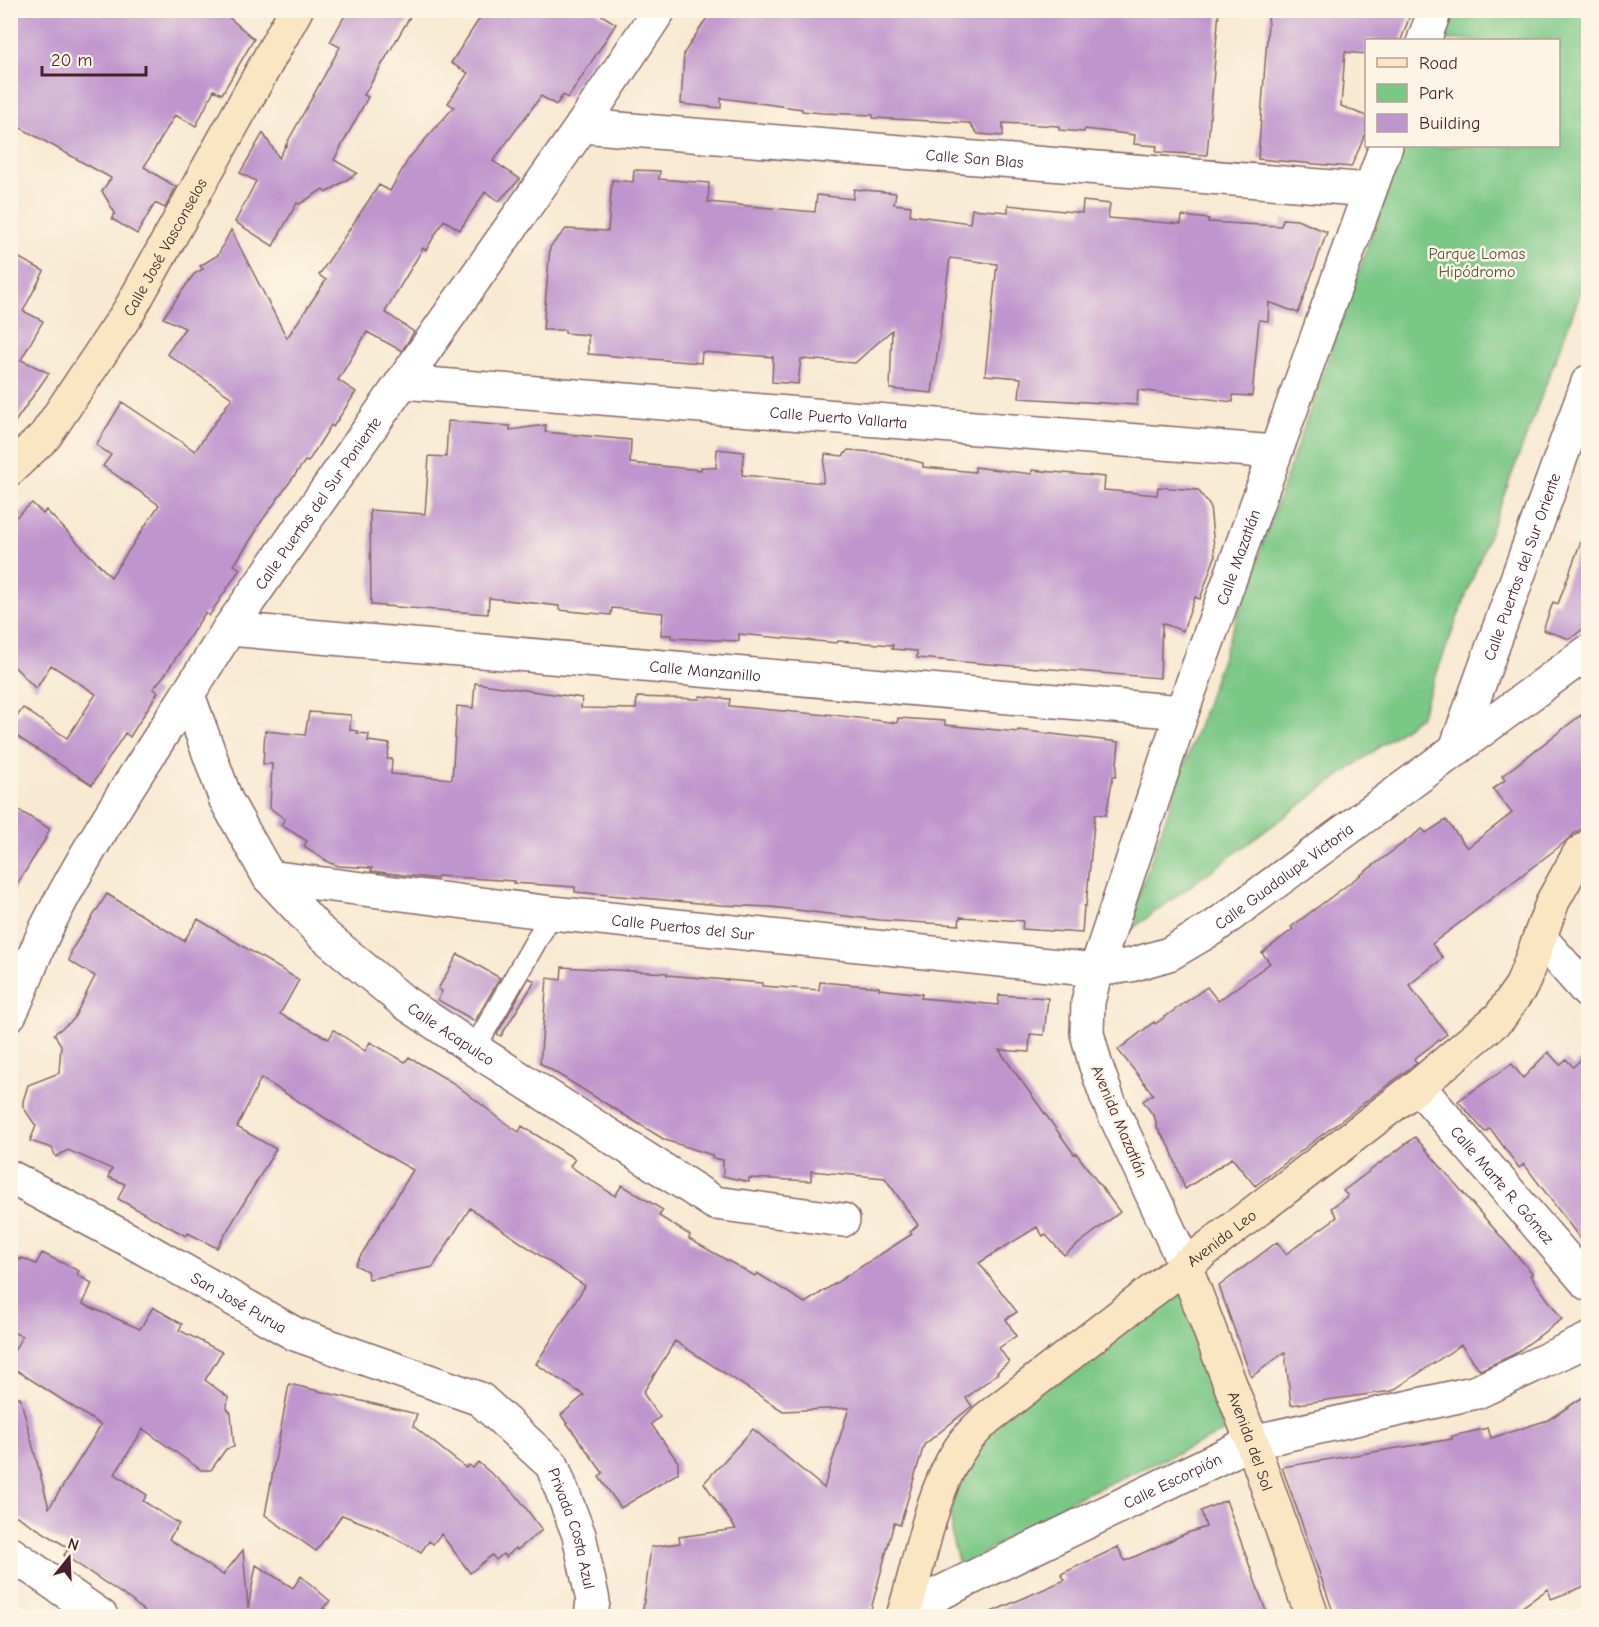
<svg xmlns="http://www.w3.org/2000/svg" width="1599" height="1627" viewBox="0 0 1599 1627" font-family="'Comic Neue',sans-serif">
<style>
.green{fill:#7ac786;stroke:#627358;stroke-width:1.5}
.building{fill:#bf95cd}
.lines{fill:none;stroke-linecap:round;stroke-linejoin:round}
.lane-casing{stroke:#876665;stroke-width:24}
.street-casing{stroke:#876665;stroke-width:36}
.secondary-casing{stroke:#876665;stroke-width:36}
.lane{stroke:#fff;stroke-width:21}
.street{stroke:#fff;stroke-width:33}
.secondary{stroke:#fbe6c4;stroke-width:33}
.labels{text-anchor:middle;stroke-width:5;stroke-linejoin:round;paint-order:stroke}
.street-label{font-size:16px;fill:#4a1f2b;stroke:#fcf5e5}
.park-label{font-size:16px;fill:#585146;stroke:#fcf5e5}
</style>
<rect width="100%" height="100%" fill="#fcf5e5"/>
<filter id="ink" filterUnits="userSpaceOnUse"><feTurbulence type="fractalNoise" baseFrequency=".0167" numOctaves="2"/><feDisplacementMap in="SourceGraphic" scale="12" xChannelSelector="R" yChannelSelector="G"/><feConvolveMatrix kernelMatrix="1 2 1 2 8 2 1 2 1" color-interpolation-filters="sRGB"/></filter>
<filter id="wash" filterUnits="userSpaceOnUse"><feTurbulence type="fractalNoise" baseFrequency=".008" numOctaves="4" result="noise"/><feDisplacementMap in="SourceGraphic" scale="24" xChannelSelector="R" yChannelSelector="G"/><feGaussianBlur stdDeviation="1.35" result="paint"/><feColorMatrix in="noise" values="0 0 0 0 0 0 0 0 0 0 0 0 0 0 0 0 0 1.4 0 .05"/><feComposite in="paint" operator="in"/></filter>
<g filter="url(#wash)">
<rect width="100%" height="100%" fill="#f8e9d2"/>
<path class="green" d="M1451,11H1588V273L1420,717L1125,934L1403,146H1558V40H1440Z
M1179,1280L1224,1432L1072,1500L960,1567L953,1543L951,1517L953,1486L985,1432Z"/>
<g id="blocks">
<path class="building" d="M10,10H220L254,39L222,94L214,90L196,126L175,115L144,167L176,187L165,208L155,203L137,234L112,219L115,213L102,191L111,178L10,122Z
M348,10H414L364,95L368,97L334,160L357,173L326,193L323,189L300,204L297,203L273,246L235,222L256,181L240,173L263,133L279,158L286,145L287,146V143L340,47L330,42Z
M485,10H594L616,24L568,98L563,95L556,105L541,96L493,161L520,179L499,201L485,192L460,230L444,220L426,250L423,248L385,312L414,332L402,351L367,332L338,380L356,392L333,427L331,425L308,462L305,461L256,529L257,530L234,565L240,569L209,616L205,613L166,673L153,689L158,692L143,716L130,737L125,733L92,785L10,732V726L23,708L67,738L96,694L51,665L36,689L10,662V522L32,503L43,514L46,510L111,577L159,505L103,466L111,455L96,445L122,402L195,451L232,398L167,354L185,328L163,318L194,274L203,269L200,266L218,255L231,230L287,338L326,280L319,275L379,185L390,191L409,158L454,107L448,103L468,73L451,63Z
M762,10H1219L1207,155L1156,152L1157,146L1134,144L1135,135L1085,129L1084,132L1059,130V126L1003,123V136L978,134L969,123L873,118V115L822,113L802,111V109L721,98V108L681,104L684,53L710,13L762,16Z
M1269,10H1412L1401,40H1366V54L1345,52L1341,106L1366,116V133L1351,167L1258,159Z
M634,170L660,171L659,179L709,183L708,202L815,212L817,195L853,199L854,189L896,193L894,204L911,206L910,215L970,223L972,209L1008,212V205L1082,213L1083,201L1110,204L1108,218L1181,224L1182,216L1209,219L1208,222L1281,226L1283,219L1297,220L1327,232L1298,313L1269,302L1268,321L1259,320L1252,396L1233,395V402L1138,390L1137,405L1019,398L1021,378L985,375L997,264L950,258L932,393L890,389L892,330L855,363L801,359L798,384L772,382L773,357L702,352L701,363L588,354V335L565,333V330H543L550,247L566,229L608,231L612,180L633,182Z
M10,253L44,271L23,311L43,321L21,360L49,373L10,429Z
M448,421L510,426V430L546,425L545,432L631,440L630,463L701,470V467L716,468L717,449L744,452L742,475L823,483L825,454L843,456L848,450L884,453L923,463V467L975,472V467L1032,474V470L1105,477L1104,490L1157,495L1158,487L1198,490L1210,506L1215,557L1200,599L1195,597L1183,631L1162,623L1160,678L917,658V651L892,649L893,645L838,641L837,643L739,634V641L671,638L672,635H661L663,613L612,608L611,615L559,610V606L489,598L488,614L371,605L370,510L425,514L429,456L446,457Z
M1585,530L1588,531V625L1570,639L1543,630L1553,602L1558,604Z
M475,683L582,698L581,708L636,709L637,697L700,699V696L730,699L729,706L827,715V714L897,723L898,718L945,721V725L1018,732V730L1119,742L1116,776H1113L1106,815L1095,814L1086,906H1084L1082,933L1022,929L1023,921L960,917L959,925L879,920L771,907L720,905L575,892V887L513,883L514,881L438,876L437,879L371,871L372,868L339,866L330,863L304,846L307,841L281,825L285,819L270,808L272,764H263L265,731L305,735L309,712L351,715L350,730L358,731L357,733L369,734L368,741L390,744L387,759H392L391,774L452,779L457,706L473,708Z
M1581,715L1588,734V825L1576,832L1560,846L1432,944L1443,958L1409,985L1447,1034L1414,1059L1417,1063L1406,1071L1255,1186L1232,1158L1185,1189L1170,1147L1157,1128L1155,1118L1143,1101L1153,1094L1118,1050L1154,1022L1155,1024L1207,987L1218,1001L1270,963L1262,953L1293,929L1291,927L1422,829L1426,833L1446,820L1467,848L1512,813L1493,789L1505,780L1502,776Z
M10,805L50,829L45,838H46L10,896Z
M107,894L184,941L198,919L299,980L280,1014L329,1039L334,1030L365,1051L370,1042L405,1062L409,1057L455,1084L504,1122L519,1132L522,1126L575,1159L570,1166L615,1196L622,1185L663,1210L659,1216L690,1235L689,1239L755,1276L757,1273L805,1303L912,1234L910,1232L918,1225L885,1178L811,1171V1181L749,1178V1182L723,1176V1160L712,1158V1155L665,1140L540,1063L547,978L561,980L562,967L667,973V975L762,983V986L819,990L820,982L879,987V989L922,994L921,998L998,1005L999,995L1048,998L1044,1035L1030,1034L1029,1052L999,1050L1074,1154L1076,1153L1120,1212L1064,1255L1045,1234L1043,1236L1037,1227L979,1263L1017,1312L1006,1319L1016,1336L999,1348L1009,1362L997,1372L998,1373L966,1398L972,1406L924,1445L900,1525L894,1523L869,1617H642L651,1547L680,1543L679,1537L736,1529L704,1483L753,1429L824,1488L849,1408L783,1411L675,1341L643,1393L660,1417L651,1424L678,1462V1473L621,1508L599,1477L603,1473L561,1415L584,1395L536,1364L585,1286L470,1208L433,1267L369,1279L367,1271L355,1265L413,1170L372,1147L261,1078L237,1127L276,1149L217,1248L188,1233L186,1236L118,1199L125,1184L108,1177L112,1169L68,1150L56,1157L52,1148L30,1141L36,1126L23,1107V1101L28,1085L59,1073L61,1045L54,1034L73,1020L95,976L69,961L72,949Z
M458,954L500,978L475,1021L438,1000L442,991L438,989Z
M529,978L535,981L501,1036L497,1034Z
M1548,1052L1560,1065L1566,1059L1573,1067L1588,1053V1249L1524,1164L1519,1168L1490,1128L1485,1132L1458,1101L1512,1064L1523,1078Z
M1415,1137L1533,1274L1530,1275L1562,1319L1513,1355L1480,1370L1461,1345L1392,1391L1291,1405L1285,1352L1251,1377L1219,1286L1277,1242L1286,1254L1337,1217L1331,1208L1348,1196L1343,1191Z
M42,1253L79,1271L77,1275L92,1283L83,1304L140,1329L153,1307L182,1324L179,1330L222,1352L205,1380L228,1397L227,1408L231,1413L234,1447L226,1449L211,1470H201L143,1429L115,1474L147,1495L143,1501L179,1524L169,1539L223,1575L243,1550L248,1608L256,1565L293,1588L301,1576L330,1601L323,1608L337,1617H151L131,1600L64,1555L69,1548L10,1512V1398L20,1397L49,1508L101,1425L10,1366V1359L22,1336L10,1331V1255L21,1260L22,1258L36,1264Z
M289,1384L417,1414L413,1426L466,1468L469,1465L473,1468L478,1462L517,1496L542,1530L517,1550L516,1548L506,1557L503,1554L496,1560L492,1555L470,1573L441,1534L433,1544L429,1541L421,1552L376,1528L342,1515L316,1551L265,1515Z
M1588,1394V1585L1551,1599L1548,1589L1511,1615L1504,1611L1467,1617H1374L1373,1613L1360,1617H1335L1282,1467L1452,1439V1436L1488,1428L1491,1438L1548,1420Z
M1226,1500L1268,1617H980L1065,1580L1061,1574L1118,1547L1125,1561L1187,1533L1206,1527L1201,1511Z"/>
</g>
</g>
<g filter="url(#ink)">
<use href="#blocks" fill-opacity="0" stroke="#876665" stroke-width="1.5"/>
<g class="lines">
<g class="lane-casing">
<path id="lane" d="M474,1049L552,913"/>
</g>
<g class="street-casing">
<g id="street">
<path d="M1424,40L1435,10"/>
<path id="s1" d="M582,126L1369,190"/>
<path id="s2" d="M402,382L1275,452"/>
<path id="s3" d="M229,629L1182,712"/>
<path id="s4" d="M188,695L226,800L269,877L321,933L404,1002L474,1049L715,1203L843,1220"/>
<path id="s5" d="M1455,751L1588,382"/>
<path id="s6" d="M269,877L552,913L1096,970L1131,965L1169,954L1213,928L1588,652"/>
<path d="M1540,938L1588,992"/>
<path id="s7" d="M10,1014C26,982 35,948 52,917C104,817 170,725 229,629L582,126L659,10"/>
<path id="s8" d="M1418,1086L1588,1284"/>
<path id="s9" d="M10,1177L131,1241L295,1334L480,1399L552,1465L579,1535L593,1601L591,1616"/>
<path id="s10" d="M1185,1265L1108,1100L1095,1063L1087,1033L1088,1002L1096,970L1182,712L1386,146"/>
<path d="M10,1553L101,1616"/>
<path id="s11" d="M905,1610L1252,1442L1477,1392L1588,1340"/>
</g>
</g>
<g class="secondary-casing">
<g id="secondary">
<path id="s12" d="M10,469L45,436L129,311L296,10"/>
<path id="s13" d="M1185,1265L1252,1442L1312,1616"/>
<path id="s14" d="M903,1616C921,1562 930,1489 964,1443C970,1434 979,1427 986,1419L1418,1086L1500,1017L1522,985L1553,901L1579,854L1588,847"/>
</g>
</g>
<use href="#lane" class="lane"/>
<use href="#street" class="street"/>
<use href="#secondary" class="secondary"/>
</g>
</g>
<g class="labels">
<g class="street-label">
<text dy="6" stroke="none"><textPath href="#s1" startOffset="394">Calle San Blas</textPath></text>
<text dy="6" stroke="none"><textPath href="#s12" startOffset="272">Calle José Vasconselos</textPath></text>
<text dy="6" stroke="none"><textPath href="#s2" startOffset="438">Calle Puerto Vallarta</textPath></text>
<text dy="6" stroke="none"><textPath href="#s7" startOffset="598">Calle Puertos del Sur Poniente</textPath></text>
<text dy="6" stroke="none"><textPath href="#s10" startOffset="753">Calle Mazatlán</textPath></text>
<text dy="6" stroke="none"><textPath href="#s5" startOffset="196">Calle Puertos del Sur Oriente</textPath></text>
<text dy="6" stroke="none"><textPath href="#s3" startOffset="478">Calle Manzanillo</textPath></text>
<text dy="6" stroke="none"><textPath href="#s6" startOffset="1046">Calle Guadalupe Victoria</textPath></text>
<text dy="6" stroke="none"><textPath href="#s6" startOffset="417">Calle Puertos del Sur</textPath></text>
<text dy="6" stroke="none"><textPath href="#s4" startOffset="441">Calle Acapulco</textPath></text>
<text transform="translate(1120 1121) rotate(67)" y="6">Avenida Mazatlán</text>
<text dy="6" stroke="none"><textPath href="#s8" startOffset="130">Calle Marte R. Gómez</textPath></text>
<text dy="6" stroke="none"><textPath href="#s14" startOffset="514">Avenida Leo</textPath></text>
<text dy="6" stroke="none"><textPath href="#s9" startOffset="261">San José Purua</textPath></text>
<text dy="6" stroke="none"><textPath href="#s13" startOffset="188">Avenida del Sol</textPath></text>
<text dy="6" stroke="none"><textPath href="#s11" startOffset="297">Calle Escorpión</textPath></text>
<text dy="6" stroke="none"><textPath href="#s9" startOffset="686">Privada Costa Azul</textPath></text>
</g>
<g class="park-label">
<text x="1477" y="259">Parque Lomas<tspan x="1477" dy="18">Hipódromo</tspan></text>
</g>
</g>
<rect width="1599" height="1627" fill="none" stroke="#fcf5e5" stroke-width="36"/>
<rect x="1365" y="39" width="195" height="108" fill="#fcf5e5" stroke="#b59f9b" stroke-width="1.5"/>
<rect x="1377" y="58" width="30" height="9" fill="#fbe6c4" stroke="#b59f9b" stroke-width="1.5"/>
<text x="1419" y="69" font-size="18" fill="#4a1f2b">Road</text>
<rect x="1377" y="84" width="30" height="18" fill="#7ac786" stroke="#b59f9b" stroke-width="1.5"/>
<text x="1419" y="99" font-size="18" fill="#4a1f2b">Park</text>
<rect x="1377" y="114" width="30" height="18" fill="#bf95cd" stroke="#b59f9b" stroke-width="1.5"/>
<text x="1419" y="129" font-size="18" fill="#4a1f2b">Building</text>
<g transform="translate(69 1558) rotate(18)" stroke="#fcf5e5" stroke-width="4.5" paint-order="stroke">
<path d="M0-4.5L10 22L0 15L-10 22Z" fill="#4a1f2b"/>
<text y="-9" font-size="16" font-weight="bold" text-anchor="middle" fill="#4a1f2b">N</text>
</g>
<path d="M42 66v9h104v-9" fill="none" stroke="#4a1f2b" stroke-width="3"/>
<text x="51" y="66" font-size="18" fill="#4a1f2b" stroke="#fcf5e5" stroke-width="4.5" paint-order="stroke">20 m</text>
</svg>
